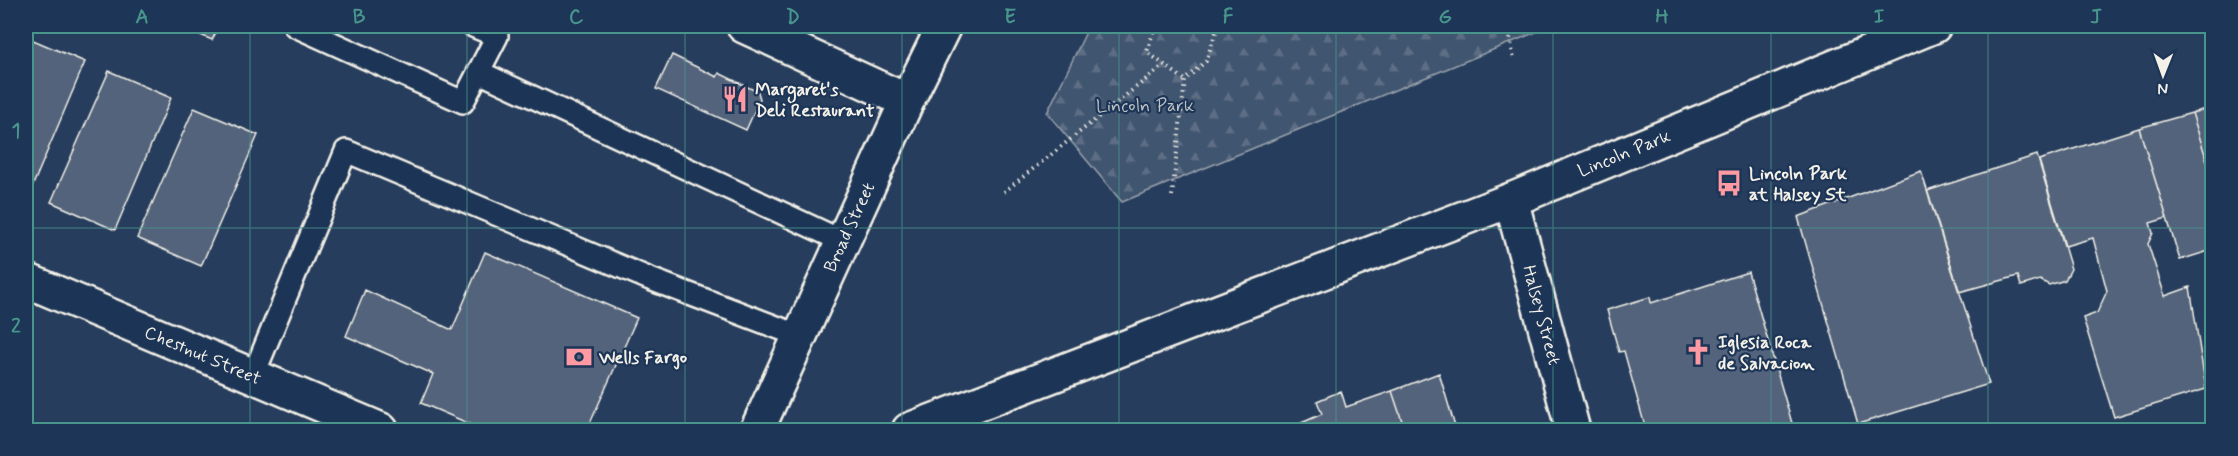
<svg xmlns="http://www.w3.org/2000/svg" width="2238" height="456" viewBox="0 0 2238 456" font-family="Mynerve,sans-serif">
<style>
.forest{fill:url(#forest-firs);stroke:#9aa2ac;stroke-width:1.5}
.building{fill:#52647b;stroke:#f4f1e8;stroke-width:1.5}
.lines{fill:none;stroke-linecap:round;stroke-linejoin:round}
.lane-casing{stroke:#f4f1e8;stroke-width:26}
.street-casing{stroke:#f4f1e8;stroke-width:38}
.secondary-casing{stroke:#f4f1e8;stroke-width:38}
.primary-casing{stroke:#f4f1e8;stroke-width:38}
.path{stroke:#f4f1e8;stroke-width:4;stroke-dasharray:1.5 4.5;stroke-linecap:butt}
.lane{stroke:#1d3557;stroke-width:21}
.street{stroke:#1d3557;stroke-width:33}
.secondary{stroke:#1d3557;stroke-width:33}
.primary{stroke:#1d3557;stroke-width:33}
.grid{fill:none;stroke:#48958c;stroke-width:1.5;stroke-opacity:0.55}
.labels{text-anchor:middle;stroke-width:4.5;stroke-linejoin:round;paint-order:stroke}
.poi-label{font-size:18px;font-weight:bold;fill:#f4f1e8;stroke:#1d3557;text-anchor:start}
.park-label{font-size:18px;fill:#bec2c4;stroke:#1d3557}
.street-label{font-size:18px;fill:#f4f1e8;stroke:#1d3557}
.neatline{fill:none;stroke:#48958c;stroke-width:2}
.grid-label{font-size:20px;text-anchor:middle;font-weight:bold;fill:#48958c}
</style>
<defs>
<pattern id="forest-firs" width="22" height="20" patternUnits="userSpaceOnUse" patternTransform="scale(1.5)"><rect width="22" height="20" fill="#40546f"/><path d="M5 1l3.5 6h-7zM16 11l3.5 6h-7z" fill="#5c6d84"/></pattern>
</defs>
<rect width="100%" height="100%" fill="#263d5d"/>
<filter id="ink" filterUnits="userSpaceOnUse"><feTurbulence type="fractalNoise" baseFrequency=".0167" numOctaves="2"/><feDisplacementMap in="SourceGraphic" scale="12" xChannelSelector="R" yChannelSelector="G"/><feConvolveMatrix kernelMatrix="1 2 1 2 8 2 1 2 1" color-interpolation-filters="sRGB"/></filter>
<g filter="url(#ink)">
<path class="forest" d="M1089,26H1551L1122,202L1047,113Z"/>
<path class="building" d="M180,26H219L212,40Z
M26,37L85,62L30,192L26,190Z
M672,55L717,77L719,73L758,92L760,99L746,130L656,89Z
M109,71L171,98L115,230L51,202Z
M2212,107V177L2192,113Z
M194,108L258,135L201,266L137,238Z
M2192,113L2212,177V250L2180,260L2139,128Z
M2139,128L2167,218L2150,223L2153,233L2148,244L2165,296L2190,287L2206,389L2114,417L2083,318L2097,313L2107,291L2093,238L2065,246L2039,160Z
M2037,155L2071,269L2065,280L2049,285L2040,280L2021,286L2018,276L1959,292L1927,191Z
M1921,171L1989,384L1858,424L1798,217Z
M485,252L637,318L587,430H484L421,403L433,374L346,336L365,290L452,330Z
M1748,272L1794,430H1646L1624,351L1619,352L1607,310L1650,297L1651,303Z
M1439,373L1456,430H1405L1392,391Z
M1341,391L1346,407L1392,391L1405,430H1285L1322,414L1317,401Z"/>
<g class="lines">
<g class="lane-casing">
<path id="lane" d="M295,26L463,102L497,36L473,26
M479,72L842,241
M253,376L346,151L650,279L800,336"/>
</g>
<g class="street-casing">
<path id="street" d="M744,26L907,101
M1511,200L1573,430"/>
</g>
<g class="secondary-casing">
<path id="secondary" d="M26,280L381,430
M909,430L1511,200L1934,26"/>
</g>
<g class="primary-casing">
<path id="primary" d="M757,430L907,101L944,26"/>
</g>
<path class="path" d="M1155,26L1147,52L1185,80
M1508,26L1514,60
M1004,192L1164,65
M1172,196L1185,80L1206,61L1218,26"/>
<use href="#lane" class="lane"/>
<use href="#street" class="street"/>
<use href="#secondary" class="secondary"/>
<use href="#primary" class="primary"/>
</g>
</g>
<path class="grid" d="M250,26V430M467,26V430M685,26V430M902,26V430M1119,26V430M1336,26V430M1553,26V430M1771,26V430M1988,26V430M26,228H2212"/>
<defs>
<g id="restaurant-bare" transform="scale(2.07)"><path d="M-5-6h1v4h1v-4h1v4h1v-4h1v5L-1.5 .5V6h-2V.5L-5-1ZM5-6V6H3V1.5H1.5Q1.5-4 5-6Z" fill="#ff9aa2" stroke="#1d3557" stroke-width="2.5" paint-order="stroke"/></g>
<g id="bus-bare" transform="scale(2.07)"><path d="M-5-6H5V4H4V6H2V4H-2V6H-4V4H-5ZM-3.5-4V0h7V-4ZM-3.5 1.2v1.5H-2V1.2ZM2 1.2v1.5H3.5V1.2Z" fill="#ff9aa2" stroke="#1d3557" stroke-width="2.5" paint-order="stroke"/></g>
<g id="church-bare" transform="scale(2.07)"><path d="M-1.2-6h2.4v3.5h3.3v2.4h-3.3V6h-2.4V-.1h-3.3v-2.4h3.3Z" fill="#ff9aa2" stroke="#1d3557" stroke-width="2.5" paint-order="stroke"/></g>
<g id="bank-bare" transform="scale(2.07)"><path d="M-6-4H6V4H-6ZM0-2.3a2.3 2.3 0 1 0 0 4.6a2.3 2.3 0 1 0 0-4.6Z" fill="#ff9aa2" stroke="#1d3557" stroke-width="2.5" paint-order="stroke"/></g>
</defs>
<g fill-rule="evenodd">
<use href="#restaurant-bare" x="735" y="99"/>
<use href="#bus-bare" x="1729" y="183"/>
<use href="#church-bare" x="1698" y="352"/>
<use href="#bank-bare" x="579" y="357"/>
</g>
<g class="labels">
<g class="poi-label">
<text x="755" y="95">Margaret's<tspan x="755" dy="21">Deli Restaurant</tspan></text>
<text x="1749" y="179">Lincoln Park<tspan x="1749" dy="21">at Halsey St</tspan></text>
<text x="1718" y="348">Iglesia Roca<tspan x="1718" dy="21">de Salvacion</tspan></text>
<text x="599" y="363">Wells Fargo</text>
</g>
<g class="park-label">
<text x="1145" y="111">Lincoln Park</text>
</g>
<g class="street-label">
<text transform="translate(1624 153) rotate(-22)" y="6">Lincoln Park</text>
<text transform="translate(849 227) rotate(-65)" y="6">Broad Street</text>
<text transform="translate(1542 315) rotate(75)" y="6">Halsey Street</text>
<text transform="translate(203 355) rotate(23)" y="6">Chestnut Street</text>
</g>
</g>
<rect width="2238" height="456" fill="none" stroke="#1d3557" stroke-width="66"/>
<g transform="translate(2163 75) rotate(181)" stroke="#1d3557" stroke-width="4.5" paint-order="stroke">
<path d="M0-4.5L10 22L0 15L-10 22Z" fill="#f4f1e8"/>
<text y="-9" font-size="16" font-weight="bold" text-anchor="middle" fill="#f4f1e8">N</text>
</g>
<rect x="33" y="33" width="2172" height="390" class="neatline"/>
<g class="grid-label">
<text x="142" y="23">A</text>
<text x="359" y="23">B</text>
<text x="576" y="23">C</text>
<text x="793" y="23">D</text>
<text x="1010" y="23">E</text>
<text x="1228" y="23">F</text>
<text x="1445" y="23">G</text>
<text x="1662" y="23">H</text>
<text x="1879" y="23">I</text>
<text x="2096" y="23">J</text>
<text x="16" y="137">1</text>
<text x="16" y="332">2</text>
</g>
</svg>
